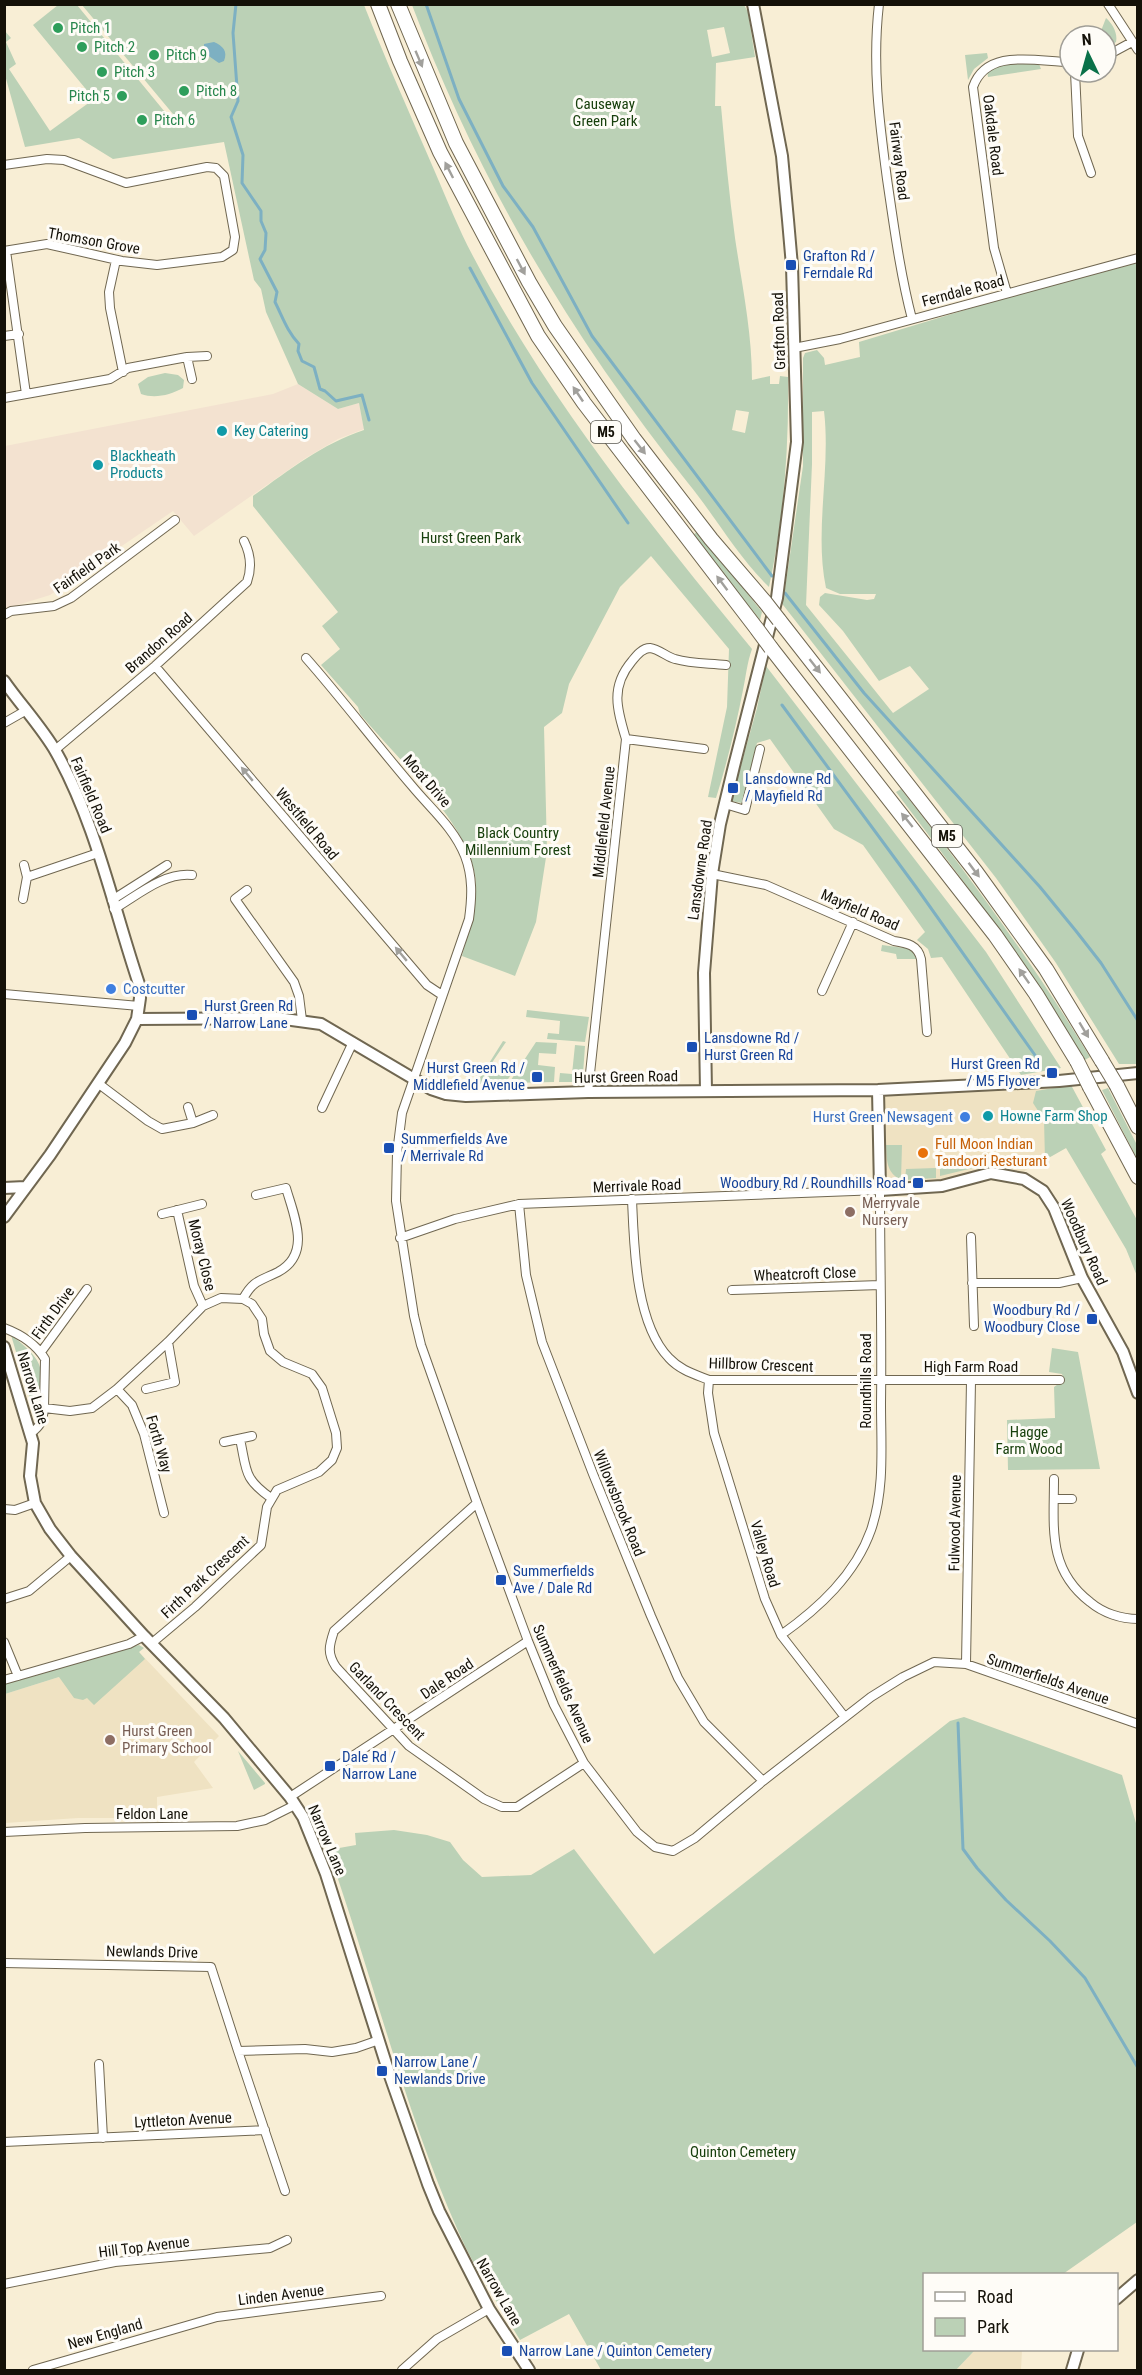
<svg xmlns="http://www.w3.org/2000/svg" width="1142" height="2375" viewBox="0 0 1142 2375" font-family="'Roboto Condensed',sans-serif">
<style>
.built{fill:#efe2c2}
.industrial{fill:#f3e2d0}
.green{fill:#bbd1b6;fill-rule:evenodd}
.water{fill:#7db0c2}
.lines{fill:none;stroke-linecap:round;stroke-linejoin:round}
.stream{stroke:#7db0c2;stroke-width:3}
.street-casing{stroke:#706751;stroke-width:10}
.secondary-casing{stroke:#706751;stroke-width:14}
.highway-casing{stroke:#706751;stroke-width:16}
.street{stroke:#fff;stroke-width:8}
.secondary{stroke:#fff;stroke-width:10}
.highway{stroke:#fff;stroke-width:14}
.highway-bridge-casing{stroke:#706751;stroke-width:16;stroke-linecap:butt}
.highway-bridge{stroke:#fff;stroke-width:14}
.oneway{fill:#a1a09c}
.leisure-dot{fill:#2e9e5b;stroke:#fefcf7;stroke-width:2}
.transit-dot{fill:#1a4fb4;stroke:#fefcf7;stroke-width:2}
.culture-dot{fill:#0f9aa8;stroke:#fefcf7;stroke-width:2}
.shop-dot{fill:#3f7fe0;stroke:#fefcf7;stroke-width:2}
.food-dot{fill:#e8710a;stroke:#fefcf7;stroke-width:2}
.education-dot{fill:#8d6e63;stroke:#fefcf7;stroke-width:2}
.labels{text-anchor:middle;stroke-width:6;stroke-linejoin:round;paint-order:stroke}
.shield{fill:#fefcf7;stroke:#5a5850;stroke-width:1.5}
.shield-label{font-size:14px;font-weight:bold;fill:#141108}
.leisure-label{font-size:15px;fill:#27864d;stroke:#fefcf7;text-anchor:start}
.park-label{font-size:15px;fill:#18400d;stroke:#fefcf7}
.street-label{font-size:15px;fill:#141108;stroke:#fefcf7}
.transit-label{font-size:15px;fill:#164399;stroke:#fefcf7;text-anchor:start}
.culture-label{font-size:15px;fill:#0d838f;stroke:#fefcf7;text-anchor:start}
.shop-label{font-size:15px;fill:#366cbe;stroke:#fefcf7;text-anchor:start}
.food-label{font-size:15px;fill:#c56008;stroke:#fefcf7;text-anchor:start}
.education-label{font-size:15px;fill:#785e54;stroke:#fefcf7;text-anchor:start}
</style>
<rect width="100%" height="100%" fill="#f8eed5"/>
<path class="built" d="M1059,1081L1076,1139L1066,1148L1026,1170L1018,1177L1007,1174L942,1186L880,1190L878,1090Z
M139,1652L219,1736L194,1762L213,1788L157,1797V1818H78L5,1823V1694Z
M975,2350H1022L1021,2370H956Z"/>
<path class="industrial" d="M298,384L338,409L359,403L364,429L338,439L304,459L194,536L173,511L50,595L5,609V446L273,394Z"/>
<path class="green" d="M58,5H77L169,117L173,114L82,5H364C386,61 411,116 435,172C447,200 459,230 474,258C549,400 650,525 752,649C747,663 746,676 743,690C736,726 727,763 716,798L708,797L727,707L729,649L651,556L620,587L569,684L562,713L544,727L547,851L536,922L515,976L462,956C469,929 481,900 474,870C463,818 394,755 360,714L358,707L321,665L340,649L322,626L338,612L253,506V496C289,470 322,444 364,430L359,403L338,409L298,384L266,312L261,289L254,280L224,142L113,159L79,138L25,147L5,75L4,30L11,38L6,42L16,64L9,69L50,131L94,99L33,25Z
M412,5H744L748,12L755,57L716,63L715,106H721C725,150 729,194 735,238C742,285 752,332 752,380L770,376V384H779L780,376L788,377C789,448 784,517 769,587C738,557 715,516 688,483C571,336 478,180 412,5ZM724,27L730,53L712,57L707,30ZM736,410L749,412L745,433L732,430Z
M1106,18C1112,23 1118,33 1116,42L1106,49V36H1099Z
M987,53L988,58L974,69L968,80L965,55Z
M1012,64H1039L1041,69L988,77L987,71L997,66Z
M1137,263V1064H1119L1056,963L996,878L780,601L784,596L803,466V358L805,353L817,350L824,358L825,365L860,357L859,342L998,300ZM824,411C831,470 814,530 826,588L840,594H876L874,599L867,600L825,593L820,597L819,605L843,631L879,681L910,666L929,689L893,713L806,605L812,464V412Z
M165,373L178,375L184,380L183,388C170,395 155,399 141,394L138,384L148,377Z
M698,531L762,612L760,620L693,535Z
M766,666L986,952L1061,1068L1021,1075L942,957L931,958L928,949L917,940L925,932L863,845L834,829L770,739L757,743L742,803L731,801L757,708Z
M901,789C969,875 1033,963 1090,1057L1085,1060C1028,966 962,879 896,792Z
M882,945L912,949L918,959H897L896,954L881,951Z
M527,1010L589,1017L585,1042L547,1039L548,1033L559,1034L560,1021L526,1017Z
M503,1041L506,1042L487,1070L496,1076L506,1062L515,1068L505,1084H476Z
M536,1042L557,1043L556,1054L539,1053L538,1065L555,1067L554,1082L509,1083Z
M575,1045L585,1046L583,1074L574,1082H559L560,1073L572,1074Z
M1071,1085L1106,1150L1101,1154L1137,1220V1276L1126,1249L1066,1148L1045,1160L1044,1120L1033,1103L1036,1091Z
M1108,1088L1137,1145V1159L1102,1090Z
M886,1145H902L901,1180C886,1172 887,1161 886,1145Z
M991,1157L992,1166L973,1168L940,1176V1160Z
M936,1168V1178L905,1180L906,1169Z
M11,1335C49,1364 44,1371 35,1416Z
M1052,1348L1078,1352L1100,1469L1008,1470L1007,1420L1055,1418L1054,1387L1064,1380L1062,1374L1049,1372Z
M139,1645L144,1648L139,1652L145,1659L94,1705L87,1698L83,1700L74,1698L59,1677L5,1694V1683Z
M964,1717L1122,1775L1138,1830L1137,2222L1063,2274H924V2350H975L956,2370H601L569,2314L520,2340C499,2305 475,2270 459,2233C404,2110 373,1977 328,1850L356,1845L355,1833L394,1830L427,1835L450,1842L463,1860L482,1877L531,1875L574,1849L654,1954L950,1721Z
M238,1751L265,1783V1784L254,1790Z"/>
<path class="water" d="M214,42C223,46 228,51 224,61L219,63C212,58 203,54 204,44Z"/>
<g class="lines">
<path class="stream" d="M236,4L233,33L238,101L231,117L243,155L242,183L261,211V221L266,233L265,250L260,259L277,292L275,302C283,318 287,331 299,344L298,351L302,361L314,367L320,389L325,391L336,401L362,395L369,420
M426,4L459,99L503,186L533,227L592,336L772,576
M470,268L532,383L628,523
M785,593L864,693L1040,887L1076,931L1101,963L1138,1021
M782,705L916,887L1037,1058
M958,1723L963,1849L977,1868L1006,1900L1050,1941L1085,1978L1138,2068"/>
<g class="street-casing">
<path id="street" d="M879,4C872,65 879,119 887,179C894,226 900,273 912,319
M1108,4L1138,50
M1106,56L1132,42
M1075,72L1078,136L1091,173
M4,165L47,159L64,160L126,183L207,167L216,168L224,176L235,237L233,250L222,257L157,265L122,261L47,244L4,251
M6,251L26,394
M116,260L109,292L110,308L123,372
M1007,293L994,248L973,87C987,47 1038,62 1070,62
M4,336L19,334
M794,348L840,339L1138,258
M192,379L187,357L207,356
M4,398L110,379L128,368L187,357
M4,615L11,611L54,606L71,598L175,520
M306,658C343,700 376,744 412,786C431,809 454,828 465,856C473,877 472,897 469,919L402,1113L397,1153L396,1201L414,1316L421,1345L477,1503L528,1641L554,1705L584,1763L637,1832L655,1847L673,1851L695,1838L763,1781L871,1697L903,1677L934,1662L966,1664L1138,1724
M155,666L427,985L442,995
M4,723L25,711
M626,739L704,749
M55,750L155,666L247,582C252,568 251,555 244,541
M725,804L745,810L760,749
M712,874L766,885L894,941C907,943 918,945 921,959L927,1032
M27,877L98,853
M247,890L235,899L294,982L299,996L302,1020
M23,899L27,877L24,865
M112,900L167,865
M114,909C138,895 164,872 192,875
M822,991L853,922
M4,994L139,1006
M99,1084L148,1121L162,1129L193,1123L213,1115
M588,1092L626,739C617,709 610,687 632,661C636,656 642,648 650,648C659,649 667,657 675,659C692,664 709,663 726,665
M188,1107L193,1123
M322,1108L353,1042
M632,1199C634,1245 635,1323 669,1358C680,1370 694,1374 709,1380H1060
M519,1204L526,1275L542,1342L593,1474L651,1616L678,1678L704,1722L763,1781
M177,1210L194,1286L203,1306
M162,1214L202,1204
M971,1237L974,1326
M400,1238L455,1219L519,1204L880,1190C880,1261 882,1332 881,1404C881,1446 885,1489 871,1530C855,1575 819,1608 781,1635
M972,1283H1059L1082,1278
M732,1290L880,1285
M243,1299C253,1280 260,1281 278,1272C312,1254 294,1216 286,1188L256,1195
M4,1328C20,1334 36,1344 45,1359L44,1408
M41,1352L87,1289
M709,1380L708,1393L714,1433L765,1599L781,1635L844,1716
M117,1389L132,1405L144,1434L164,1513
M146,1389L175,1382L168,1342
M31,1433C41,1426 43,1420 44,1408L70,1411L92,1408L117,1389L168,1342L203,1306L221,1298L243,1299L252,1304L262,1319L264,1334L270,1351L283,1362L312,1374L322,1388L336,1433L337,1448L332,1460L319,1472L277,1490L267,1507L261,1545L195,1607L152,1643
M240,1439C247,1471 243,1478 271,1498
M224,1442L252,1436
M1054,1479C1054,1527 1047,1569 1090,1602C1103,1613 1121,1619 1138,1619
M1054,1499H1072
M477,1503L334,1631C329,1646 327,1653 336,1667L409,1746L484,1799L502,1807H517L584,1763
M4,1509L15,1510L35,1503
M4,1599L29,1591L71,1556
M4,1642L18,1676
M966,1664L971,1381
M4,1680L129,1644L144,1636
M290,1797L528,1641
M4,1832L85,1828L237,1826L265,1820L295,1805
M4,1963L211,1967L238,2051L305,2049L332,2052L356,2048L379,2040
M238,2051L285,2191
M99,2064L103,2138
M4,2142L265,2130
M4,2284L115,2262L270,2248L287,2240
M33,2370L217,2317L381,2296
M402,2370L437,2339L489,2309"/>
</g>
<g class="secondary-casing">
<path id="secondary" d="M4,681C20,704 43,729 56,752C96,823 113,907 139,984L140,998L137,1019L125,1043L50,1155L4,1217
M137,1019L277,1018L321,1024L431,1089L446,1094L466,1096L588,1092L878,1090L1059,1081L1138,1073
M878,1090L880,1190L942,1186L991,1173L1024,1179L1043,1191L1054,1208L1082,1278L1123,1352L1138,1393
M706,1091L704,973L712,874L720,824L734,766L777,598L797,442L792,266L788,220L782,156L753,4
M4,1188L25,1187
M4,1347L33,1443L30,1476L35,1503L50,1529L71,1556L144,1636L224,1718L290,1797L303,1817L326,1874L389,2073L428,2184L439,2211L489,2309L529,2370
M1116,2299L1138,2280
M1072,2370L1078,2350"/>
</g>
<g class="highway-casing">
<path id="highway" d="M378,4L400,61L440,152L538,336L584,403L757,629
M398,4L456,143L529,282L555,326L634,439L711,539L765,602
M779,620L976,872L1046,969L1102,1061
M771,648L995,935L1036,994L1077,1061
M1117,1086L1138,1127
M1090,1087L1138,1177"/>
</g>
<use href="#street" class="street"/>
<use href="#secondary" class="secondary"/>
<use href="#highway" class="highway"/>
<g class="highway-bridge-casing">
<path id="highway-bridge" d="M765,602L779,620
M757,629L771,648
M1077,1061L1090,1087
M1102,1061L1117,1086"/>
</g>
<use href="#highway-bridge" class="highway-bridge"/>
</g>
<defs><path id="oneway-solid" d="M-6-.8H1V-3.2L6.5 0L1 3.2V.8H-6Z" transform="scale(1.5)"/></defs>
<g class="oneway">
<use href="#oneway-solid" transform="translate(419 59) rotate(67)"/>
<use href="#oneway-solid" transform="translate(449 170) rotate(-117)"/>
<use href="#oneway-solid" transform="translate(521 267) rotate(62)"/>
<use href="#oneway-solid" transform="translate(578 394) rotate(-124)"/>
<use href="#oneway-solid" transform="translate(640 447) rotate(52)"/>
<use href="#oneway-solid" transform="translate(722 583) rotate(-127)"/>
<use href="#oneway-solid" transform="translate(815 666) rotate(52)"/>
<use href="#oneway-solid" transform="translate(247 774) rotate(-130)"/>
<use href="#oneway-solid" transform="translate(907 820) rotate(-129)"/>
<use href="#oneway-solid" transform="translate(974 870) rotate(53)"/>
<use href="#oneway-solid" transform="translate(401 954) rotate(-130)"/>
<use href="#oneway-solid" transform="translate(1024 976) rotate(-125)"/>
<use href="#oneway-solid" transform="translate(1084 1030) rotate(59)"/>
</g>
<g class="leisure-dot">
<circle cx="58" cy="28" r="6"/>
<circle cx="82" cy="47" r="6"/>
<circle cx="154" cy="55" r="6"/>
<circle cx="102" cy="72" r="6"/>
<circle cx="184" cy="91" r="6"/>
<circle cx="122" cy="96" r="6"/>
<circle cx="142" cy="120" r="6"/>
</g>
<g class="transit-dot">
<rect x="785" y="259" width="12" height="12" rx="3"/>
<rect x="727" y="782" width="12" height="12" rx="3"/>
<rect x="186" y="1009" width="12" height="12" rx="3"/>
<rect x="686" y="1041" width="12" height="12" rx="3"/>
<rect x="1046" y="1067" width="12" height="12" rx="3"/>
<rect x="531" y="1071" width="12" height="12" rx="3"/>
<rect x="383" y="1142" width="12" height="12" rx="3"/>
<rect x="912" y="1177" width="12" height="12" rx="3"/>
<rect x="1086" y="1313" width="12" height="12" rx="3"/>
<rect x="495" y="1574" width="12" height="12" rx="3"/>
<rect x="324" y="1760" width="12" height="12" rx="3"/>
<rect x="376" y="2065" width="12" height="12" rx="3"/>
<rect x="501" y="2345" width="12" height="12" rx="3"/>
</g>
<g class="culture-dot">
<circle cx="222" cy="431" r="6"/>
<circle cx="98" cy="465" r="6"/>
<circle cx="988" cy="1116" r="6"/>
</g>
<g class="shop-dot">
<circle cx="111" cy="989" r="6"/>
<circle cx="965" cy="1117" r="6"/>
</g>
<circle class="food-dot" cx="923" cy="1153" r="6"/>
<g class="education-dot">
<circle cx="850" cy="1212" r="6"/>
<circle cx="110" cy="1740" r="6"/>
</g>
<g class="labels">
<g class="shield">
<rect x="591" y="421" width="30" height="22" rx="4.5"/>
<rect x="932" y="825" width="30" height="22" rx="4.5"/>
</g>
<g class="shield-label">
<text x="606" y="437">M5</text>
<text x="947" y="841">M5</text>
</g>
<g class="leisure-label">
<text x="70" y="33">Pitch 1</text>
<text x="94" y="52">Pitch 2</text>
<text x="166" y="60">Pitch 9</text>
<text x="114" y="77">Pitch 3</text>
<text x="196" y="96">Pitch 8</text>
<text x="110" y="101" text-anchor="end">Pitch 5</text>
<text x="154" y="125">Pitch 6</text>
</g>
<g class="park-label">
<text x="605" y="109">Causeway<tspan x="605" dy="17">Green Park</tspan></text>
<text x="471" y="543">Hurst Green Park</text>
<text x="518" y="838">Black Country<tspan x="518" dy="17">Millennium Forest</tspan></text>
<text x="1029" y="1437">Hagge<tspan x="1029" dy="17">Farm Wood</tspan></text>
<text x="743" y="2157">Quinton Cemetery</text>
</g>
<g class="street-label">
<text transform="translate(993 135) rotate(83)" y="5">Oakdale Road</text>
<text transform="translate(899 161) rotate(83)" y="5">Fairway Road</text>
<text transform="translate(94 241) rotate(10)" y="5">Thomson Grove</text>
<text transform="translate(963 291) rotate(-15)" y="5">Ferndale Road</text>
<text transform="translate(779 331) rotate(-92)" y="5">Grafton Road</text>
<text transform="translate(87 568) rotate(-35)" y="5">Fairfield Park</text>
<text transform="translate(159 643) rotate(-41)" y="5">Brandon Road</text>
<text transform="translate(427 781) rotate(49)" y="5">Moat Drive</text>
<text transform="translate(91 795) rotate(67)" y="5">Fairfield Road</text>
<text transform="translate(604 822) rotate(-84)" y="5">Middlefield Avenue</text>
<text transform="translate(307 824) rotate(50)" y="5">Westfield Road</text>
<text transform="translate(700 870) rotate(-82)" y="5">Lansdowne Road</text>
<text transform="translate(860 910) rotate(23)" y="5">Mayfield Road</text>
<text transform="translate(626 1077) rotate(-1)" y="5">Hurst Green Road</text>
<text transform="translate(637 1186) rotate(-2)" y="5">Merrivale Road</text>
<text transform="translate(1084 1242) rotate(66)" y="5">Woodbury Road</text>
<text transform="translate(202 1255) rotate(76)" y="5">Moray Close</text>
<text transform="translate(805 1274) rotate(-2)" y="5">Wheatcroft Close</text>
<text transform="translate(53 1313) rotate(-54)" y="5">Firth Drive</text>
<text transform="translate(761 1365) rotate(2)" y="5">Hillbrow Crescent</text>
<text x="971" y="1372">High Farm Road</text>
<text transform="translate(866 1381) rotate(-90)" y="5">Roundhills Road</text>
<text transform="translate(33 1388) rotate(73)" y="5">Narrow Lane</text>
<text transform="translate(159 1444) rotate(74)" y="5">Forth Way</text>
<text transform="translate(619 1503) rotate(68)" y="5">Willowsbrook Road</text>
<text transform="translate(955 1523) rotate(-89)" y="5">Fulwood Avenue</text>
<text transform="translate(765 1554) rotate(73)" y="5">Valley Road</text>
<text transform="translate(205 1577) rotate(-43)" y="5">Firth Park Crescent</text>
<text transform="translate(447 1679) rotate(-34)" y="5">Dale Road</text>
<text transform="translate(1048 1679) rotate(19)" y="5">Summerfields Avenue</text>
<text transform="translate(563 1684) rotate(66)" y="5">Summerfields Avenue</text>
<text transform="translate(387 1701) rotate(46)" y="5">Garland Crescent</text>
<text x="152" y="1819">Feldon Lane</text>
<text transform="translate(327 1840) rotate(67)" y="5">Narrow Lane</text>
<text transform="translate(152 1952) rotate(1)" y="5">Newlands Drive</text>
<text transform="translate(183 2120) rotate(-3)" y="5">Lyttleton Avenue</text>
<text transform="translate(144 2247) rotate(-7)" y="5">Hill Top Avenue</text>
<text transform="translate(499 2292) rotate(60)" y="5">Narrow Lane</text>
<text transform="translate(281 2295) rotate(-7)" y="5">Linden Avenue</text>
<text transform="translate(105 2334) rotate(-16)" y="5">New England</text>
</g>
<g class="transit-label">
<text x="803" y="261">Grafton Rd /<tspan x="803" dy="17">Ferndale Rd</tspan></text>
<text x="745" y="784">Lansdowne Rd<tspan x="745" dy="17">/ Mayfield Rd</tspan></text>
<text x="204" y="1011">Hurst Green Rd<tspan x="204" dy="17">/ Narrow Lane</tspan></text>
<text x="704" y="1043">Lansdowne Rd /<tspan x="704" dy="17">Hurst Green Rd</tspan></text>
<text x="1040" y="1069" text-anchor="end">Hurst Green Rd<tspan x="1040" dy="17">/ M5 Flyover</tspan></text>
<text x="525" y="1073" text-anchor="end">Hurst Green Rd /<tspan x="525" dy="17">Middlefield Avenue</tspan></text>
<text x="401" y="1144">Summerfields Ave<tspan x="401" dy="17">/ Merrivale Rd</tspan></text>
<text x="906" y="1188" text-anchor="end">Woodbury Rd / Roundhills Road</text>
<text x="1080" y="1315" text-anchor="end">Woodbury Rd /<tspan x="1080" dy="17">Woodbury Close</tspan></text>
<text x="513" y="1576">Summerfields<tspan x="513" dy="17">Ave / Dale Rd</tspan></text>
<text x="342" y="1762">Dale Rd /<tspan x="342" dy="17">Narrow Lane</tspan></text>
<text x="394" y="2067">Narrow Lane /<tspan x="394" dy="17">Newlands Drive</tspan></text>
<text x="519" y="2356">Narrow Lane / Quinton Cemetery</text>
</g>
<g class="culture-label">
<text x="234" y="436">Key Catering</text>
<text x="110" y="461">Blackheath<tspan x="110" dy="17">Products</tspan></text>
<text x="1000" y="1121">Howne Farm Shop</text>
</g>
<g class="shop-label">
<text x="123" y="994">Costcutter</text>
<text x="953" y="1122" text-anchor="end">Hurst Green Newsagent</text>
</g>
<g class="food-label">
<text x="935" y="1149">Full Moon Indian<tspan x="935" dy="17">Tandoori Resturant</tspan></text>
</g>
<g class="education-label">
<text x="862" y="1208">Merryvale<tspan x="862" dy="17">Nursery</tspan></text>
<text x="122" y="1736">Hurst Green<tspan x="122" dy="17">Primary School</tspan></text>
</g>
</g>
<rect width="1142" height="2375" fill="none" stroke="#141108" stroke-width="12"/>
<rect x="923" y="2273" width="195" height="78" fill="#fefcf7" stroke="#a09e97" stroke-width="1.5"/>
<rect x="935" y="2292" width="30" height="9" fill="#ffffff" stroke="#a09e97" stroke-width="1.5"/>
<text x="977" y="2303" font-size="18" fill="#141108">Road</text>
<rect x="935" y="2318" width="30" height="18" fill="#bbd1b6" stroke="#a09e97" stroke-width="1.5"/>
<text x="977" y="2333" font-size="18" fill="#141108">Park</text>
<g transform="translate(1088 54) rotate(355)"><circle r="28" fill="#fefcf7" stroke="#a09e97" stroke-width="1.5"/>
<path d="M0-4.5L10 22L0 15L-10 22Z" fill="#0a7149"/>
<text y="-9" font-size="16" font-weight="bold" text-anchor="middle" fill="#141108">N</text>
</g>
</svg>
